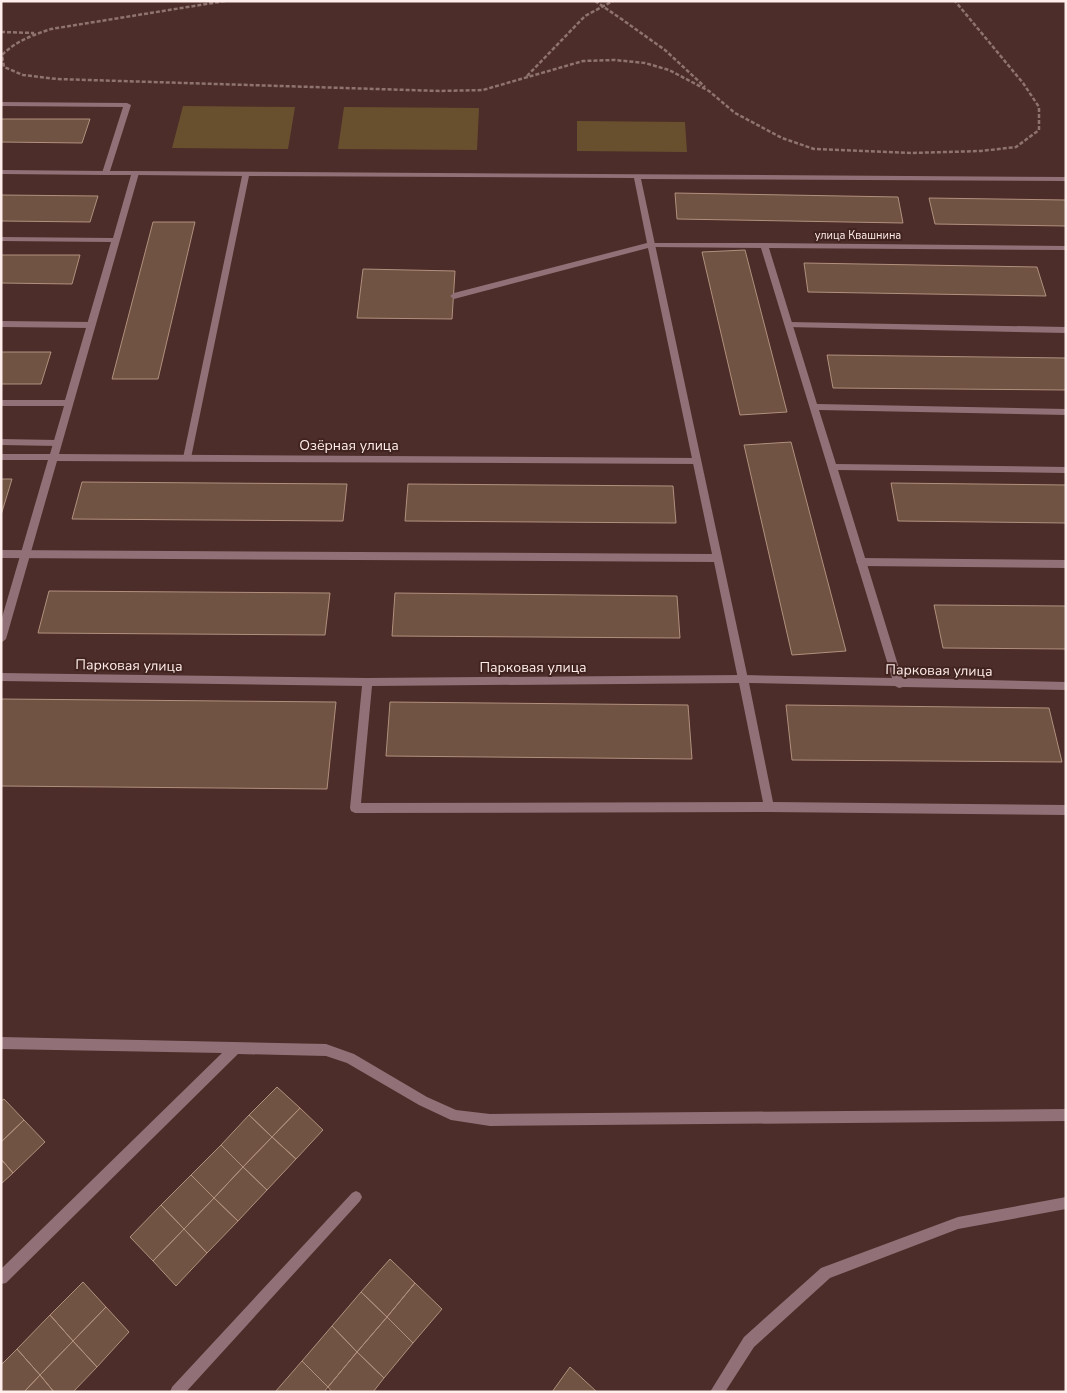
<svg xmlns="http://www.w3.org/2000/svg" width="1067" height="1393" viewBox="0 0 1067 1393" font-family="'Nunito Sans',sans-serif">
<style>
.green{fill:#68502f}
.building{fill:#705342;stroke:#b1907e}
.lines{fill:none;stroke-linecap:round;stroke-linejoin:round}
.path{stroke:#8e736f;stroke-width:2.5;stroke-dasharray:4 2;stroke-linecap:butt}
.service{fill:#927077;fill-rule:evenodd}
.pedestrian{fill:#927077;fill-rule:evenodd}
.minor{fill:#927077;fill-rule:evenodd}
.path-bridge{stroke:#8e736f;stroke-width:2.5;stroke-dasharray:4 2;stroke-linecap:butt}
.labels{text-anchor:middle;stroke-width:4;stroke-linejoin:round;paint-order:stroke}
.far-street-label{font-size:11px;fill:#ffeeeb;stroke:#41231f}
.street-label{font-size:14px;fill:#ffeeeb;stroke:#41231f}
</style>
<rect width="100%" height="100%" fill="#4d2d29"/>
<path class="green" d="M183,106L295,107L288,149L172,148Z
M344,107L479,108L477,150L338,149Z
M577,121L685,122L687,152L577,151Z"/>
<path class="building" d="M1,119H90L82,143L1,142Z
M675,193L898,197L903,223L677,219Z
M1,195L98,196L90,222L1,221Z
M929,198L1066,200V226L935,224Z
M153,222H195L158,379H112Z
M745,250L787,412L740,415L702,252Z
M1,255H80L72,284L1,283Z
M804,263L1037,267L1046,296L808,292Z
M363,269L455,271L452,319L357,318Z
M1,352H51L41,384H1Z
M827,355L1066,358V390L833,388Z
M791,442L846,651L792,655L744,445Z
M1,479H12L1,515Z
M82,482L347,484L343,521L72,519Z
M891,483L1066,485V523L898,521Z
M408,484L673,486L676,523L405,521Z
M49,591L330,593L325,635L38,633Z
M395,593L677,596L680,638L392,636Z
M934,605L1066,606V649L943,648Z
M1,699L336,702L327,789L1,786Z
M390,702L688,705L692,759L386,756Z
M786,705L1049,708L1062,762L792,760Z
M277,1087L300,1108L272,1137L249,1115Z
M4,1099L24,1120L1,1142V1101Z
M300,1108L323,1130L296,1159L272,1137Z
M249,1115L272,1137L243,1167L221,1145Z
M24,1120L45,1142L13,1173L1,1159V1142Z
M272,1137L296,1159L267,1190L243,1167Z
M221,1145L243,1167L214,1198L191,1175Z
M1,1159L13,1173L1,1184Z
M243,1167L267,1190L238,1221L214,1198Z
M191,1175L214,1198L184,1229L161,1205Z
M214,1198L238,1221L207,1253L184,1229Z
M161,1205L184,1229L153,1261L130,1237Z
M184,1229L207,1253L176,1286L153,1261Z
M390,1259L415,1283L387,1317L361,1292Z
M83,1282L106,1307L73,1341L50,1315Z
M415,1283L442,1309L413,1343L387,1317Z
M361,1292L387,1317L357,1352L332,1326Z
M106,1307L129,1332L97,1367L73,1341Z
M50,1315L73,1341L40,1375L17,1349Z
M387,1317L413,1343L384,1378L357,1352Z
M332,1326L357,1352L328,1387L302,1361Z
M73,1341L97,1367L73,1392H54L40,1375Z
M17,1349L40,1375L24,1392H1V1365Z
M357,1352L384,1378L373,1392H332L328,1387Z
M302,1361L328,1387L324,1392H275Z
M570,1367L597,1392H552Z
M40,1375L54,1392H24Z"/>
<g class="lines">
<path class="path" d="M225,1L51,29C33,35 16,41 2,55L4,67L23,75L57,79L440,91L483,90L583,61L615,60L645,63L669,70L709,91L735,113L782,138L814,149L911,153L981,151L1016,147L1039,130V107L1023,83L955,1
M620,18L665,50L705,87
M1,32L34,33
M527,76L585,16L613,1"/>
<path class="service" d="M1,170L106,171L110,173L106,175L1,174Z
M132,171L1066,177V181L641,179L748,679L747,682H739L738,679L714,562L1,558V550L712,554L648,248L454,299L450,296L454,293L647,243L634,178L249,176L191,458L187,461L183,458L242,176L135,175L131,173Z
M1,321L91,322L95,325L91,328L1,327Z
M789,322L1066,327V333L786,327V323Z
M861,558L1066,560V568L861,566L856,562Z
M1,1037L326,1044L354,1054L427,1097L456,1110L490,1114L1066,1109V1121L490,1126L451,1120L419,1105L347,1063L326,1056L238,1054L6,1283L1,1284V1269L222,1053L1,1049Z
M356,1191L360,1193L362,1197L360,1201L186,1392H170L172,1387L352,1193Z
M1066,1197V1209L958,1229L830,1278L754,1347L725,1392H710L744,1337L821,1268L958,1217Z"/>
<path class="pedestrian" d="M1,439L57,440L61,443L57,446L1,445Z"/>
<path class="minor" d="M1,102L127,103L131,105L110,171H135L139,173L59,454L697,458L701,461L697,464L57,461L6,639L1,643V621L48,460H1V454H50L64,406H1V400H65L111,242L1,241V237L113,238L131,175H106L102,173L123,107L1,106Z
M648,243H764L1066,246V250L769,248L817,404L1066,409V415L819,410L836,464L1066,467V473L838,470L902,678L1066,682V690L903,687L899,688L895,686L749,683L773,802L1066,805V815L769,812L355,813L351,811L350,808L362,686L1,681V673L367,678L743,675L892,678L761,248L651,247L647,245ZM739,683L763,802L361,803L372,686Z"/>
<path class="path-bridge" d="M595,1L620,18"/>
</g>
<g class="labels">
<g class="far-street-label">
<text x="858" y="239">улица Квашнина</text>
</g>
<g class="street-label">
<text x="349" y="450">Озёрная улица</text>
<text transform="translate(129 665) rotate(1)" y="5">Парковая улица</text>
<text x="533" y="672">Парковая улица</text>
<text transform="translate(939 670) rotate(1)" y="5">Парковая улица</text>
</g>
</g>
<rect width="1067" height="1393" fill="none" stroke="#ffeeeb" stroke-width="5"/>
</svg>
